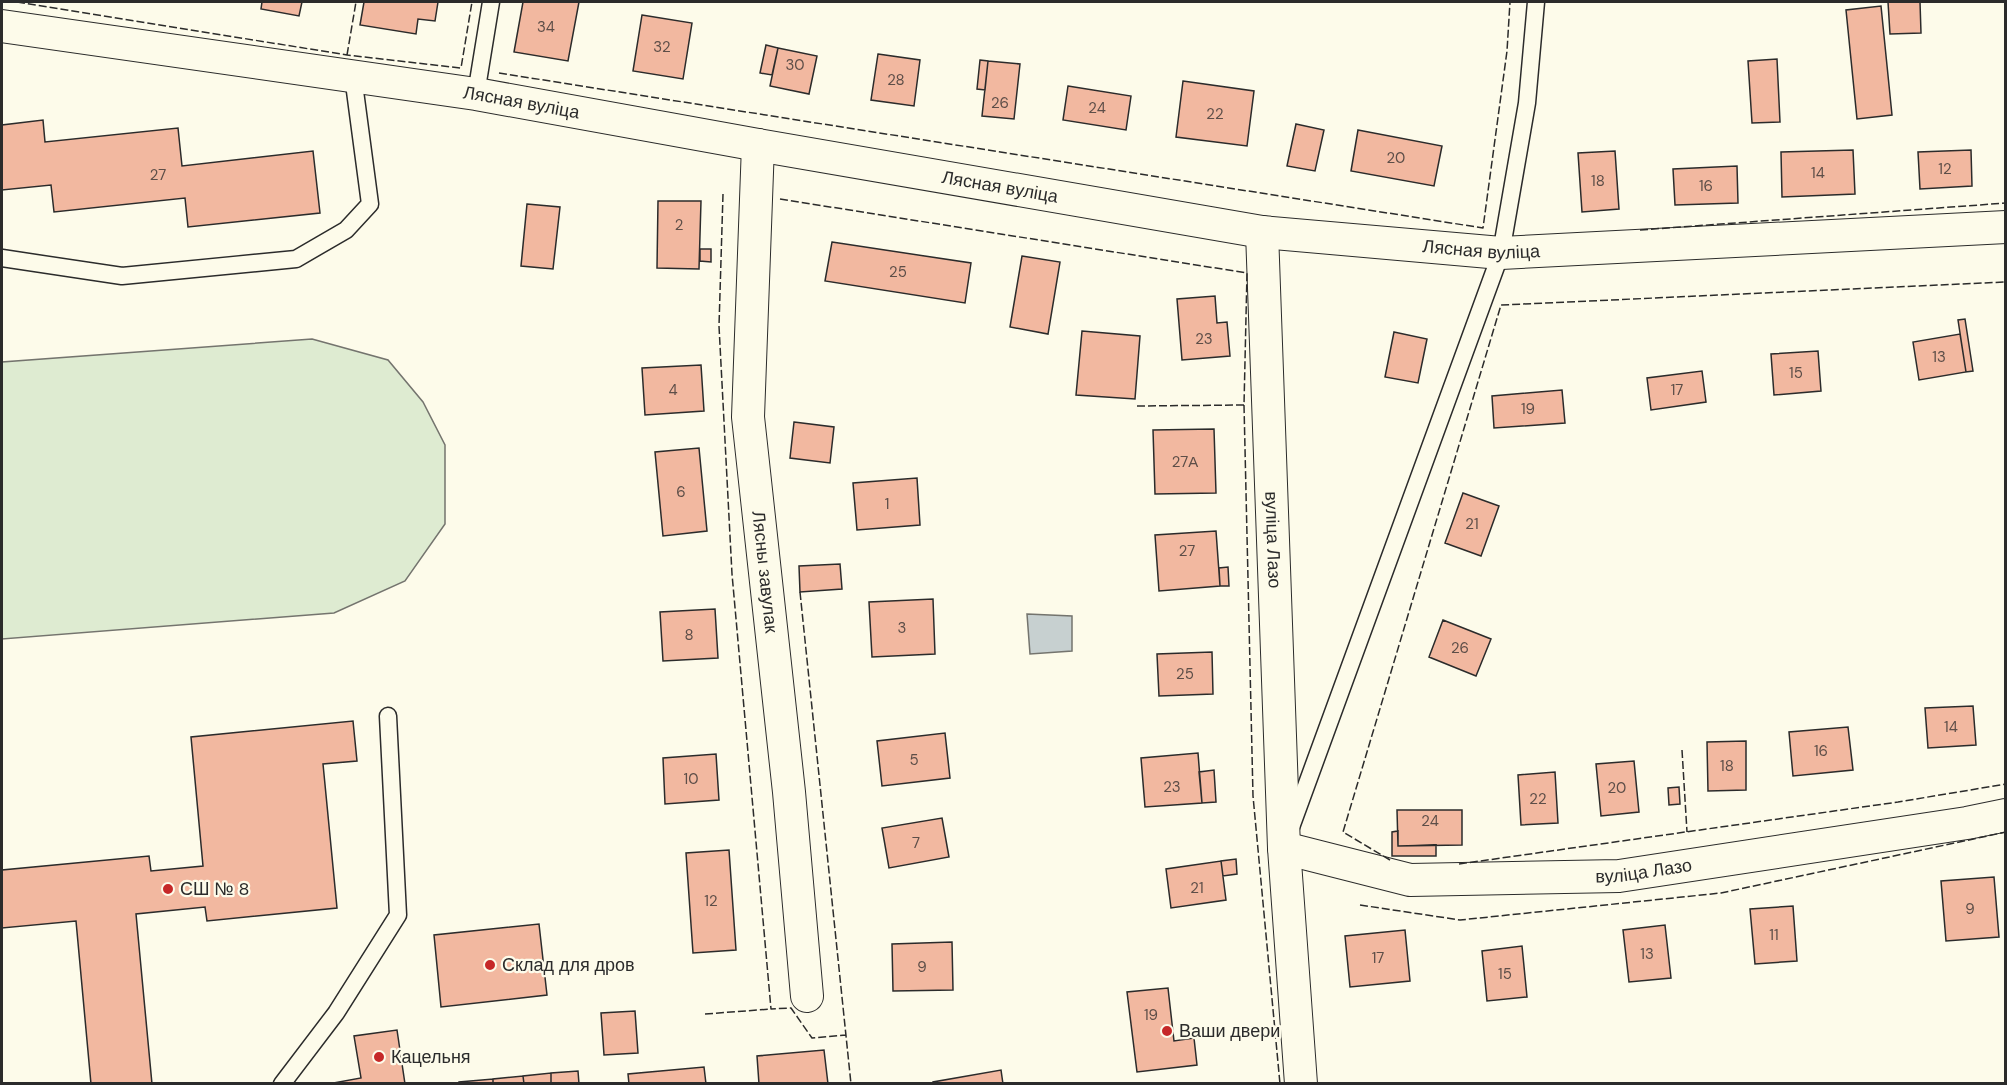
<svg xmlns="http://www.w3.org/2000/svg" width="2007" height="1085" viewBox="0 0 2007 1085" font-family="'DM Sans',sans-serif">
<style>
.green{fill:#deebd1;stroke:#74746e;stroke-width:1.5}
.water{fill:#c7d0d0;stroke:#74746e;stroke-width:1.5}
.building{fill:#f2b8a0;stroke:#2b2b2b;stroke-width:1.5}
.lines{fill:none;stroke-linecap:round;stroke-linejoin:round}
.lane-casing{stroke:#2b2b2b;stroke-width:19}
.street-casing{stroke:#2b2b2b;stroke-width:34}
.lane{stroke:#fdfbea;stroke-width:16}
.street{stroke:#fdfbea;stroke-width:32}
.fence{stroke:#2b2b2b;stroke-width:1.5;stroke-dasharray:8 3;stroke-linecap:butt}
.poi-dot{fill:#c62828;stroke:#fdfbea;stroke-width:2}
.labels{text-anchor:middle;stroke-width:4.5;stroke-linejoin:round;paint-order:stroke}
.number-label{font-size:15px;fill:#5d4e48}
.street-label{font-size:18px;fill:#2b2b2b;stroke:#fdfbea}
.poi-label{font-size:18px;fill:#2b2b2b;stroke:#fdfbea;text-anchor:start}
</style>
<rect width="100%" height="100%" fill="#fdfbea"/>
<path class="green" d="M312,339L388,360L423,402L445,445V524L405,581L334,613L2,639V362Z"/>
<path class="water" d="M1027,614L1072,616V651L1030,654Z"/>
<path class="building" d="M262,2H302L299,16L261,9Z
M364,2H438L435,21L418,19L416,34L360,25Z
M523,2H579L568,61L514,52Z
M1888,2H1920L1921,33L1890,34Z
M1881,6L1892,115L1857,119L1846,10Z
M642,15L692,23L683,79L633,71Z
M766,45L778,48L772,75L760,73Z
M778,48L817,56L809,94L770,86Z
M878,54L920,60L914,106L871,100Z
M1777,59L1780,122L1752,123L1748,61Z
M980,60L988,61L985,90L977,89Z
M988,61L1020,64L1014,119L982,116Z
M1183,81L1254,91L1247,146L1176,137Z
M1068,86L1131,96L1126,130L1063,120Z
M43,120L45,142L178,128L182,166L313,151L320,213L188,227L185,198L54,212L51,185L2,190V125Z
M1296,124L1324,130L1315,171L1287,166Z
M1358,130L1442,146L1434,186L1351,171Z
M1853,150L1855,194L1782,197L1781,152Z
M1971,150L1972,186L1920,189L1918,152Z
M1615,151L1619,209L1582,212L1578,153Z
M1737,166L1738,203L1675,205L1673,169Z
M658,201H701L699,269L657,268Z
M527,204L560,207L553,269L521,266Z
M832,242L971,263L965,303L825,281Z
M700,249H711V262L700,261Z
M1022,256L1060,262L1048,334L1010,327Z
M1215,296L1217,323L1227,322L1230,356L1182,360L1177,299Z
M1965,319L1973,371L1966,372L1958,320Z
M1082,331L1140,336L1135,399L1076,395Z
M1394,332L1427,339L1418,383L1385,377Z
M1960,334L1966,372L1919,380L1913,342Z
M1818,351L1821,391L1774,395L1771,354Z
M701,365L704,411L645,415L642,368Z
M1702,371L1706,402L1651,410L1647,378Z
M1562,390L1565,423L1494,428L1492,396Z
M794,422L834,427L830,463L790,458Z
M1214,429L1216,493L1155,494L1153,430Z
M699,448L707,531L663,536L655,452Z
M917,478L920,525L857,530L853,483Z
M1463,493L1499,506L1481,556L1445,543Z
M1216,531L1220,586L1159,591L1155,535Z
M840,564L842,589L800,592L799,566Z
M1228,567L1229,586H1220L1219,568Z
M933,599L935,654L872,657L869,602Z
M715,609L718,658L663,661L660,612Z
M1443,620L1491,639L1476,676L1429,657Z
M1212,652L1213,694L1159,696L1157,654Z
M1973,706L1976,745L1928,748L1925,708Z
M353,721L357,761L323,764L337,908L207,921L205,907L136,914L152,1084H91L76,921L2,928V870L149,856L151,871L203,866L191,737Z
M1848,727L1853,770L1793,776L1789,732Z
M945,733L950,778L882,786L877,741Z
M1746,741V790L1708,791L1707,742Z
M1198,753L1202,803L1145,807L1141,758Z
M716,754L719,800L665,804L663,758Z
M1634,761L1639,812L1601,816L1596,764Z
M1214,770L1216,802L1202,803L1199,772Z
M1555,772L1558,823L1521,825L1518,775Z
M1679,787L1680,804L1669,805L1668,788Z
M1397,810H1462V845L1398,846Z
M942,818L949,857L889,868L882,828Z
M1398,831V846L1436,845V856H1392V832Z
M729,850L736,950L693,953L686,853Z
M1236,859L1237,874L1223,876L1221,861Z
M1221,861L1226,900L1171,908L1166,869Z
M1994,877L1999,937L1946,941L1941,881Z
M1793,906L1797,961L1755,964L1750,909Z
M539,924L547,995L441,1007L434,935Z
M1665,925L1671,978L1629,982L1623,930Z
M1405,930L1410,981L1350,987L1345,936Z
M952,942L953,990L893,991L892,944Z
M1522,946L1527,997L1487,1001L1482,951Z
M1168,988L1174,1041L1194,1038L1197,1065L1137,1072L1127,992Z
M635,1011L638,1053L604,1055L601,1013Z
M397,1030L405,1084H328L361,1078L354,1036Z
M824,1050L828,1084H759L757,1056Z
M704,1067L706,1084H629L628,1074Z
M1001,1070L1003,1084H933V1082Z
M578,1071L579,1084H551V1073Z
M551,1073V1084H524L523,1076Z
M523,1076L524,1084H493V1079Z
M493,1079V1084H459V1082Z"/>
<g class="lines">
<g class="lane-casing">
<path id="lane" d="M476,94L491,2
M2,258L122,276L296,259L346,230L370,204L353,76
M1290,830L1501,253L1527,103L1536,2
M282,1084L336,1013L398,915L388,716"/>
</g>
<g class="street-casing">
<g id="street">
<path id="s1" d="M2,26L476,94L758,145L1262,232L1501,253L2006,227"/>
<path id="s2" d="M758,145L748,417L789,792L807,996"/>
<path id="s3" d="M1262,232L1284,848L1301,1084"/>
<path id="s4" d="M1284,848L1410,880L1619,876L1967,823L2006,815"/>
</g>
</g>
<use href="#lane" class="lane"/>
<use href="#street" class="street"/>
<path class="fence" d="M17,2L347,55L461,68L472,2
M347,55L356,2
M499,73L1483,228L1507,51L1510,2
M723,194L719,326L732,574L771,1009L791,1008L812,1038L846,1035
M780,199L1247,273L1244,405L1253,796L1280,1084
M1640,230L2006,203
M1137,406L1244,405
M800,592L851,1084
M1682,750L1687,832
M1390,860L1343,832L1501,305L2006,282
M1459,864L1898,802L2006,784
M1360,905L1460,920L1721,893L2006,832
M705,1014L771,1009"/>
</g>
<g class="poi-dot">
<circle cx="168" cy="889" r="6"/>
<circle cx="490" cy="965" r="6"/>
<circle cx="1167" cy="1031" r="6"/>
<circle cx="379" cy="1057" r="6"/>
</g>
<g class="labels">
<g class="number-label">
<text x="546" y="32">34</text>
<text x="662" y="52">32</text>
<text x="795" y="70">30</text>
<text x="896" y="85">28</text>
<text x="1000" y="108">26</text>
<text x="1097" y="113">24</text>
<text x="1215" y="119">22</text>
<text x="1396" y="163">20</text>
<text x="1945" y="174">12</text>
<text x="1818" y="178">14</text>
<text x="158" y="180">27</text>
<text x="1598" y="186">18</text>
<text x="1706" y="191">16</text>
<text x="679" y="230">2</text>
<text x="898" y="277">25</text>
<text x="1204" y="344">23</text>
<text x="1939" y="362">13</text>
<text x="1796" y="378">15</text>
<text x="673" y="395">4</text>
<text x="1677" y="395">17</text>
<text x="1528" y="414">19</text>
<text x="1185" y="467">27А</text>
<text x="681" y="497">6</text>
<text x="887" y="509">1</text>
<text x="1472" y="529">21</text>
<text x="1187" y="556">27</text>
<text x="902" y="633">3</text>
<text x="689" y="640">8</text>
<text x="1460" y="653">26</text>
<text x="1185" y="679">25</text>
<text x="1951" y="732">14</text>
<text x="1821" y="756">16</text>
<text x="914" y="765">5</text>
<text x="1727" y="771">18</text>
<text x="691" y="784">10</text>
<text x="1172" y="792">23</text>
<text x="1617" y="793">20</text>
<text x="1538" y="804">22</text>
<text x="1430" y="826">24</text>
<text x="916" y="848">7</text>
<text x="1197" y="893">21</text>
<text x="711" y="906">12</text>
<text x="1970" y="914">9</text>
<text x="1774" y="940">11</text>
<text x="1647" y="959">13</text>
<text x="1378" y="963">17</text>
<text x="922" y="972">9</text>
<text x="1505" y="979">15</text>
<text x="1151" y="1020">19</text>
</g>
<g class="street-label">
<text dy="6" stroke="none"><textPath href="#s1" startOffset="525">Лясная вуліца</textPath></text>
<text dy="6" stroke="none"><textPath href="#s1" startOffset="1011">Лясная вуліца</textPath></text>
<text dy="6" stroke="none"><textPath href="#s1" startOffset="1497">Лясная вуліца</textPath></text>
<text dy="6" stroke="none"><textPath href="#s3" startOffset="308">вуліца Лазо</textPath></text>
<text dy="6" stroke="none"><textPath href="#s2" startOffset="428">Лясны завулак</textPath></text>
<text dy="6" stroke="none"><textPath href="#s4" startOffset="364">вуліца Лазо</textPath></text>
</g>
<g class="poi-label">
<text x="180" y="895">СШ № 8</text>
<text x="502" y="971">Склад для дров</text>
<text x="1179" y="1037">Ваши двери</text>
<text x="391" y="1063">Кацельня</text>
</g>
</g>
<rect width="2007" height="1085" fill="none" stroke="#2b2b2b" stroke-width="6"/>
</svg>
